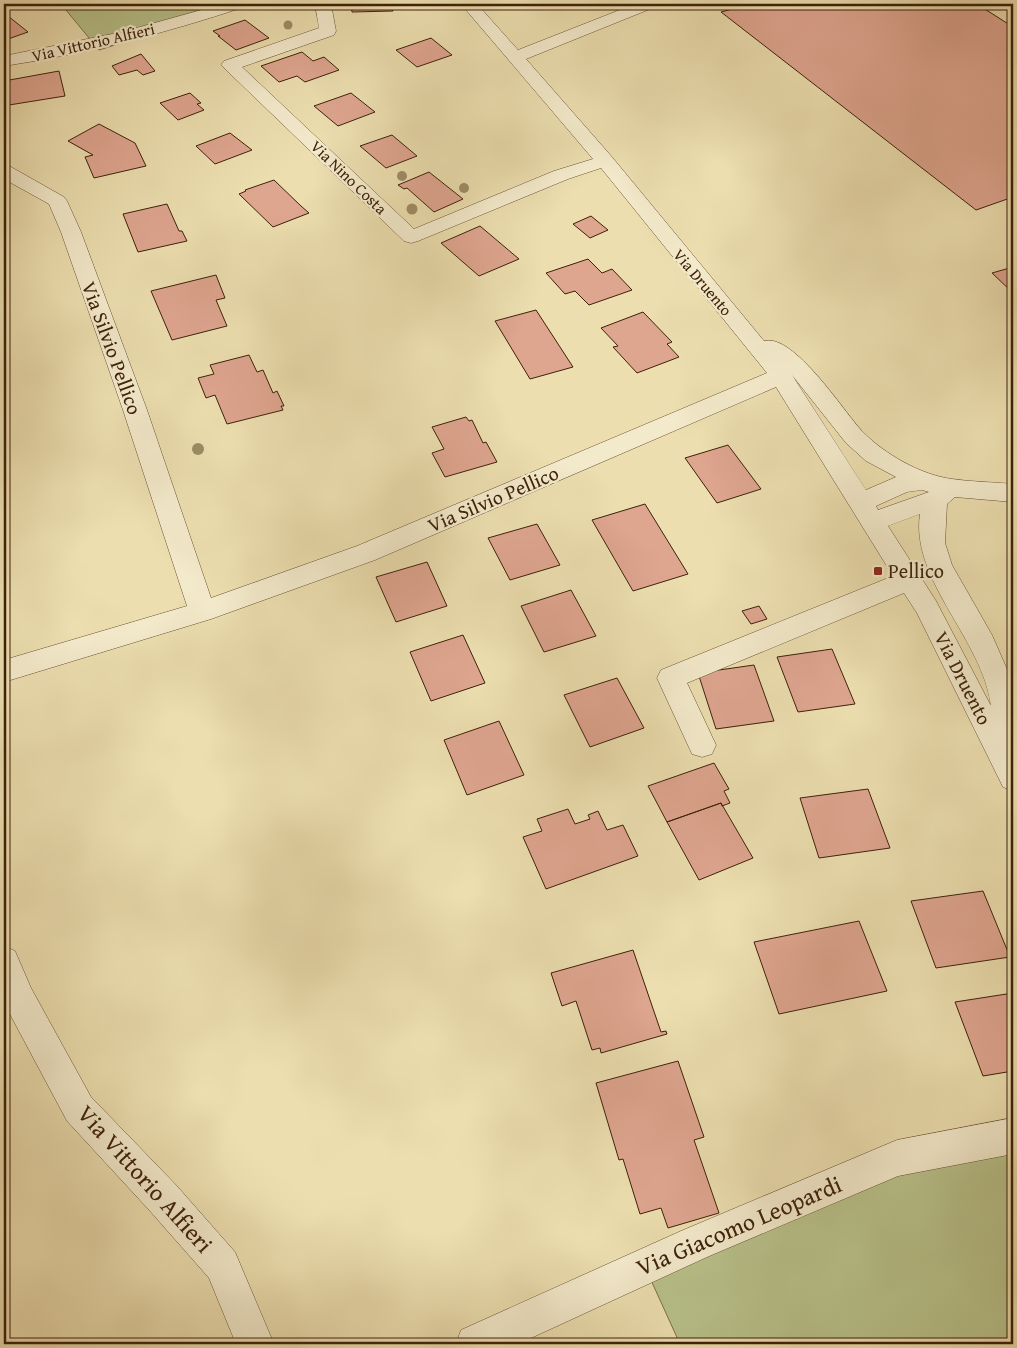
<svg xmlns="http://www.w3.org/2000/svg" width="1017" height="1348" viewBox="0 0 1017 1348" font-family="'Gentium Book Plus',serif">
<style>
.green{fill:#b8c18a;stroke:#7a714a}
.building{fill:#dea58f;stroke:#3d210a}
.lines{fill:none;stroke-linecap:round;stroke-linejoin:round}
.minor-casing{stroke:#695033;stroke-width:1}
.minor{fill:#f3eacb;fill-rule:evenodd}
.tree{fill:#9d8c66}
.poi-dot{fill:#8f2418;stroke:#f3eacb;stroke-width:2}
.labels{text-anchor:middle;stroke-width:4.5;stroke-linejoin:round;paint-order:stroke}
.far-street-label{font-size:16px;fill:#3d210a;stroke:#f3eacb}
.street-label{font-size:20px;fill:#3d210a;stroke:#f3eacb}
.poi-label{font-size:20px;fill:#3d210a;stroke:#f3eacb;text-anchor:start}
.near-street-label{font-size:24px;fill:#3d210a;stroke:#f3eacb}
</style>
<rect width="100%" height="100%" fill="#ecdeaf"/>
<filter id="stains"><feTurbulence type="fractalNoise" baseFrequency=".004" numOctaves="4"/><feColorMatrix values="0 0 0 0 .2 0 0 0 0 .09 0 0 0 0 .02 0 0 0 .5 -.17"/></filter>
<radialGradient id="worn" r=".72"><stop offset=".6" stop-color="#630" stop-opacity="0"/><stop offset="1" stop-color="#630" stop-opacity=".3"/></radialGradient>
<path class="green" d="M61,4H244L99,50Z
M1013,1131V1344H680L640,1256Z"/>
<path class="building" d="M351,4H392L393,11L352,12Z
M752,4H977L1013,27V197L976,210L721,12Z
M8,16L28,32L8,39L4,36V17Z
M245,20L269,38L236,50L218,36H220L213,31Z
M431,38L452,55L417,67L396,50Z
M302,52L313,61L324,57L339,70L305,82L297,76L279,82L261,66Z
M141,54L155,71L143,75L137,70L119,75L112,66Z
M59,71L65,96L9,105L4,81Z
M190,93L201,103L197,104L204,110L178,120L160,103Z
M351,93L375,112L338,126L314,106Z
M99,124L135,143L146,166L94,178L85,157L93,155L68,141Z
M230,133L252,150L215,164L196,146Z
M392,135L417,156L386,168L360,146Z
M429,172L463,199L434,212L407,188L404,189L398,185Z
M274,180L301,206L309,213L273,227L239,194L246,191L245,190Z
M167,204L179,231H182L187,241L138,252L123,214Z
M591,216L608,230L590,238L573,224Z
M480,226L519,259L479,276L441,243Z
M588,259L602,273L612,269L632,290L589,305L575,291L565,294L546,273Z
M1013,267V293L992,273Z
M216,275L225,298L216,300L227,326L172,340L151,291Z
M536,310L573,367L530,379L495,321Z
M643,312L672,342L667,344L679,357L637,373L613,347L618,346L601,328Z
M249,355L257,372L263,370L273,393L277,391L284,406H281L283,410L227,424L215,395L206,398L198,378L214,374L210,365Z
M466,417L469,421L472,420L483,443L486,442L497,462L445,477L432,453L444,449L432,427Z
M728,445L761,489L717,503L685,458Z
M645,504L688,574L633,591L592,520Z
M537,524L560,565L510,580L488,538Z
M427,562L447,606L396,622L376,577Z
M571,590L596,636L544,652L521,606Z
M759,606L767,619L751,624L742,611Z
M463,635L485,683L431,701L410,652Z
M832,649L855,704L798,712L777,657Z
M754,665L774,721L716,729L698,673Z
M617,678L644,728L590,747L564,695Z
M499,721L524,775L467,795L444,740Z
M714,763L729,789L724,791L730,803L722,806L721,803L667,822L648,786Z
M868,789L890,848L819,858L800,798Z
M721,803L753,858L699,880L667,822Z
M568,809L575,824L590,819L588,815L598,811L607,830L623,825L638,856L546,889L523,837L542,831L537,819Z
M983,891L1010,957L936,968L911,901Z
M859,921L887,991L779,1014L754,942Z
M633,950L661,1032L666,1031L667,1034L601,1053L600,1048L592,1050L576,1001L562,1006L551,973Z
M1013,993V1071L983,1076L955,1002Z
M678,1061L704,1137L694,1140L719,1213L668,1228L661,1208L640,1214L623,1159L619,1160L596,1083Z"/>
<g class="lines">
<g class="minor-casing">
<path id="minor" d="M223,4H246L244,7C166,33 85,54 4,66V56L122,32Z
M315,4H331L336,31L334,35L242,67L414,229L554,171L593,159L461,4H477L518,50L635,4H657L655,7L526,59L612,157L764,341C794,333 844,412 862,431C884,454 921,475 952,479C972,482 993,482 1013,484V502L955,497L947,504L945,543L952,565L992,635L1013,683V791L1003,787L917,613L904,593L687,683L716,745L712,754L702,757L692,754L657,678L661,670L893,576L776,387L375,560L211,619L4,682V660L187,606L123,410L61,232L49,204L4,179V165L11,167L64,197L67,201L81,232L147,410L211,598L357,546L767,373L601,168L568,179L418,241L411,243L404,241L221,65L224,61L319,28ZM792,375L846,443L866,461L896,477L866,490ZM922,490L929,492L878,510L876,506L907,492ZM920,514C910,580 983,640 991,706L936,601L888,526Z
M4,946L15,951L31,988L91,1097L176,1185L235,1252L274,1344H236L209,1278L150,1211L67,1121L4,1003Z
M1013,1118V1154L898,1176L707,1257L518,1344H456L461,1330L681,1231L897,1140Z"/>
</g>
<use href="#minor" class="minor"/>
</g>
<g class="tree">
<circle cx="288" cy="25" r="4.5"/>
<circle cx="402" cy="176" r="5"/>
<circle cx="464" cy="188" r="5"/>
<circle cx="412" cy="209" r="5.5"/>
<circle cx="198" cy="449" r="6"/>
</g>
<rect class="poi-dot" x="873" y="566" width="10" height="10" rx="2.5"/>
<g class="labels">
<g class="far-street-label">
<text transform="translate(93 42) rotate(-13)" y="6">Via Vittorio Alfieri</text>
<text transform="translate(349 177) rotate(44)" y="6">Via Nino Costa</text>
<text transform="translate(703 282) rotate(50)" y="6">Via Druento</text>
</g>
<g class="street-label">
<text transform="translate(112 348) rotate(70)" y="7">Via Silvio Pellico</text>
<text transform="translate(493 499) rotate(-23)" y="7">Via Silvio Pellico</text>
<text transform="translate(963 678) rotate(63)" y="7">Via Druento</text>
</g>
<g class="poi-label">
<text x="888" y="578">Pellico</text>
</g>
<g class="near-street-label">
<text transform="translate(145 1179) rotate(48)" y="8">Via Vittorio Alfieri</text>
<text transform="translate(739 1226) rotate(-23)" y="8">Via Giacomo Leopardi</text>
</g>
</g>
<rect width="1017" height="1348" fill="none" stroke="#ecdeaf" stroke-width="20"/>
<rect x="5" y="5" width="1007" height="1338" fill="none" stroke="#3d210a" stroke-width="2.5"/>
<rect x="10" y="10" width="997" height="1328" fill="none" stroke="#3d210a"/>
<rect width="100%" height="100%" filter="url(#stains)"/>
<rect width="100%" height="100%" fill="url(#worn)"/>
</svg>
